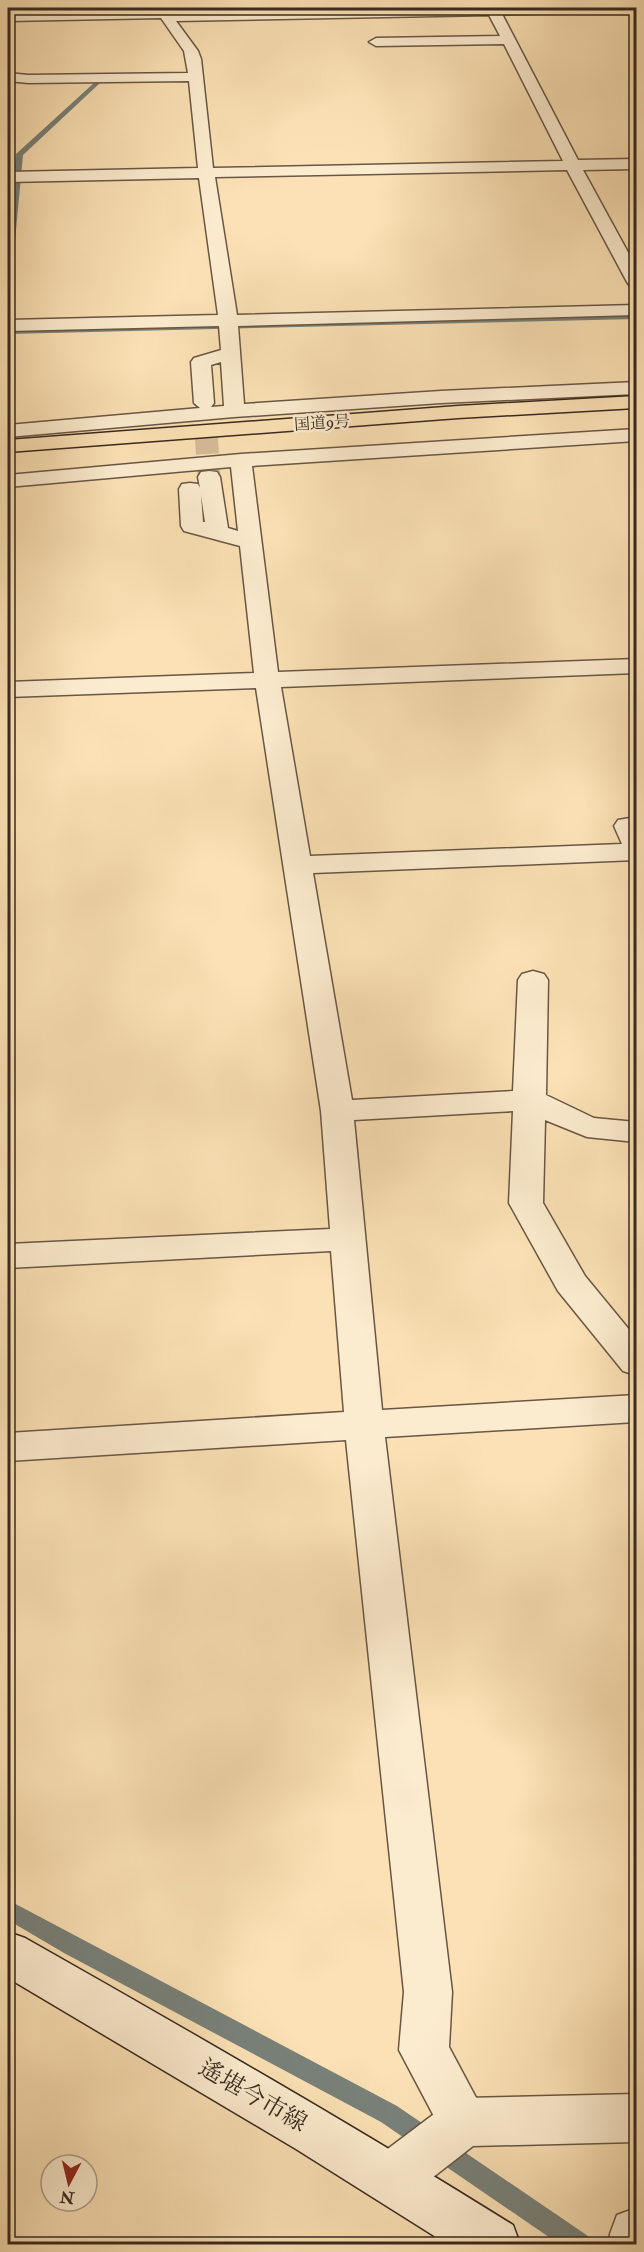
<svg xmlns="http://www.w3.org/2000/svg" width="644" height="2252" viewBox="0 0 644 2252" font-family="'IM FELL Double Pica','Noto Serif JP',serif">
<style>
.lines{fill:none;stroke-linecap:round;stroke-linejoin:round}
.stream{fill:#78817a;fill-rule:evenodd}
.minor-tunnel-far1{stroke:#d4bc97;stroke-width:18;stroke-dasharray:18 9;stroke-linecap:butt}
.minor-tunnel{stroke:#d4bc97;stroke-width:23;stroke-dasharray:23 11;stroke-linecap:butt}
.minor-casing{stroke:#695744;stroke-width:3}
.tertiary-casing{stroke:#695744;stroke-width:3}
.secondary-casing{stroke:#38291e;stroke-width:3}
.trunk-casing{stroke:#38291e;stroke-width:3}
.minor{fill:#fceccf;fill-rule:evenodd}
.tertiary{fill:#fceccf;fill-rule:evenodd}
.secondary{fill:#fceccf;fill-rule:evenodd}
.trunk{fill:#fbe1b5;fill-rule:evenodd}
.labels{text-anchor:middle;stroke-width:5;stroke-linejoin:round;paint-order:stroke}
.far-street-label{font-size:16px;fill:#38291e;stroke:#fceccf}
.near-street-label{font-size:24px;fill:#38291e;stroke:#fceccf}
</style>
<rect width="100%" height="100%" fill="#fbe1b5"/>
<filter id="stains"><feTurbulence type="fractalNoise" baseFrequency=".00333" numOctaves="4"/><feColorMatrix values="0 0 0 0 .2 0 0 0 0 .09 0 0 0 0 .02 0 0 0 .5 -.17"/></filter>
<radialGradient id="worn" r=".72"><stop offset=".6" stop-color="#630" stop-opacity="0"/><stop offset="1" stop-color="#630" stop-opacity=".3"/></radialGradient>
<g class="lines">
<path class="stream" d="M95,82L100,83L23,155L12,273L8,275V240L16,154Z
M636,313V319L8,334V329Z
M8,1900L397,2106L588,2236L591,2244H559L381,2122L64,1953L8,1920Z"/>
<path class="minor-tunnel-far1" d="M204,403L206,433"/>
<path class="minor-tunnel" d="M206,431L209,477"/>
<g class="minor-casing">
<path id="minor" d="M154,8H166L171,13L460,8H636V12L502,14L578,160L636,159V169L583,170L636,267V287L630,286L627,282L567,170L215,177L237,315L636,305V315L238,326L244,404L441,391L636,382V394L441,403L234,417L8,437V425L200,408L194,403L191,362L194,358L221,350L219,326L8,331V320L218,315L199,178L8,182V172L198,168L189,81L28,83L8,81V73L28,75L188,73L184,51L161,18L8,21V13L155,10ZM489,15L500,36L376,38L369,42L376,46L504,44L563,161L213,168L201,59L198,51L176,21ZM221,362L224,406L211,407L214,403L211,365Z
M636,429V441L252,466L278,672L636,659V673L281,687L310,856L622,844L614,826L618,820L636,817V860L313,873L352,1100L513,1091L518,980L522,974L533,971L544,974L548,980L546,1095L594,1118L636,1122V1142L587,1137L545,1120L543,1203L585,1276L636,1338V1375L623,1371L558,1291L509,1203L513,1111L354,1120L382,1410L636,1395V1422L385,1437L452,1992L449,2047L489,2122L482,2139L464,2146L446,2139L399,2050L404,1992L346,1440L8,1461V1433L344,1412L331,1251L8,1268V1244L330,1229L321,1111L256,688L8,697V682L254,673L240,546L184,531L181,526L179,489L182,484L190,483L198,484L200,488L198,477L201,472L209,471L217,472L220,477L228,528L238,531L231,467L8,487V475L241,454ZM201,495L205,522H203Z
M636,2208V2244H609L610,2234L617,2215Z"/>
</g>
<g class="tertiary-casing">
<path id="tertiary" d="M636,2094V2142L473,2146L409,2196L391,2203L373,2196L365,2178L373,2160L446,2105L464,2098Z"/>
</g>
<g class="secondary-casing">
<path id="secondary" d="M8,1932L25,1938C189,2031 353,2125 513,2225L520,2244H447L296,2149L8,1978Z"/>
</g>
<g class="trunk-casing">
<path id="trunk" d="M636,396V408L458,418L8,452V440L458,406Z"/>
</g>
<use href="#minor" class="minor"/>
<use href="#tertiary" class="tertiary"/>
<use href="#secondary" class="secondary"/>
<use href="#trunk" class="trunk"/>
</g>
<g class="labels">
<g class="far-street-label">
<text transform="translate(322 422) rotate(-4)" y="6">国道9号</text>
</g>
<g class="near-street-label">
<text transform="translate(253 2095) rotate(30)" y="8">遙堪今市線</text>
</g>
</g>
<rect width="644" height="2252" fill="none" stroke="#fbe1b5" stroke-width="30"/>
<rect x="9" y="9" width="626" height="2234" fill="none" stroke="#38291e" stroke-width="3"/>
<rect x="15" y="15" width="614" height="2222" fill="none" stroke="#38291e" stroke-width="1.5"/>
<g transform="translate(69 2183) rotate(187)"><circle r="28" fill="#fceccf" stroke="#ae9e88" stroke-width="1.5"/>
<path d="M0-4.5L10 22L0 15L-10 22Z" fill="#8f2418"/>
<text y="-9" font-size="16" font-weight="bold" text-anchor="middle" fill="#38291e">N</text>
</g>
<rect width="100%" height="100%" filter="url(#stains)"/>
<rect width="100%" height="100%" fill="url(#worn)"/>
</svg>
